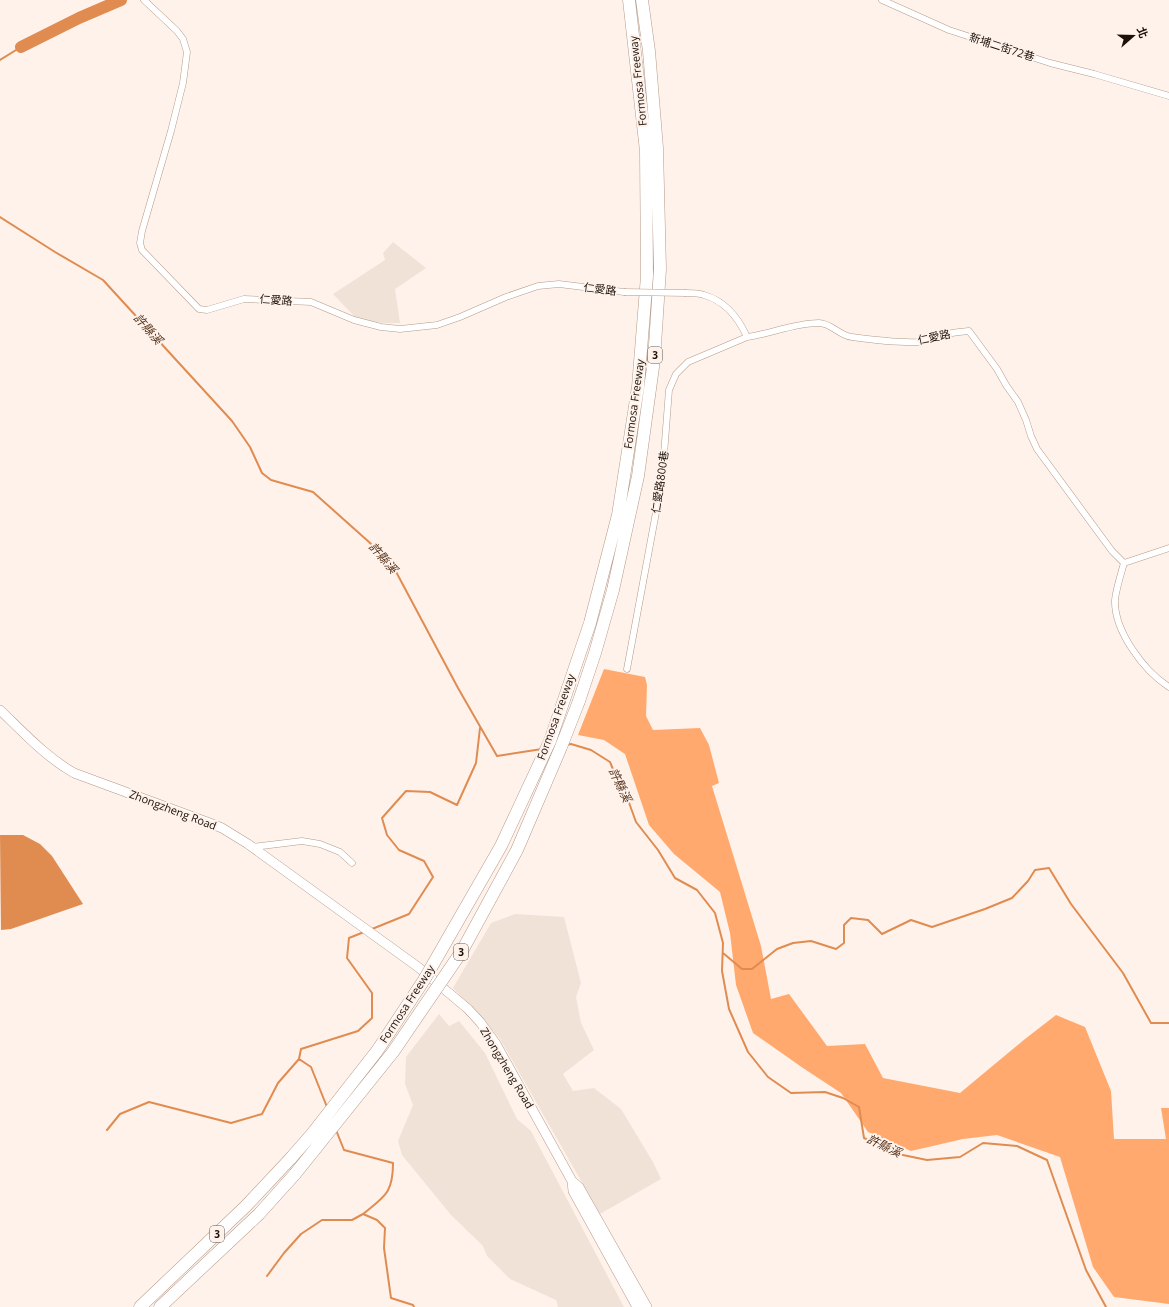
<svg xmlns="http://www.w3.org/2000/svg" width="1169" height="1307" viewBox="0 0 1169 1307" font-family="'Open Sans','Noto Sans TC',sans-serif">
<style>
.built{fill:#f1e2d8}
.forest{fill:#ffa96e}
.water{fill:#e08c51}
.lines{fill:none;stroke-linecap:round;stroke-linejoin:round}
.stream{stroke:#e08c51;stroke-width:2}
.river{stroke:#e08c51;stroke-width:12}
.street-casing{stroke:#b69a88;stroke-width:7}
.secondary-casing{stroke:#b69a88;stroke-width:10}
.highway-casing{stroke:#b69a88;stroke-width:13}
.street{stroke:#fff;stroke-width:6}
.secondary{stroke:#fff;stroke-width:9}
.highway{stroke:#fff;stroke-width:12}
.street-bridge-casing{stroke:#b69a88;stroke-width:7;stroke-linecap:butt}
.highway-bridge-casing{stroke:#b69a88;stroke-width:13;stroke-linecap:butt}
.street-bridge{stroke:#fff;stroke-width:6}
.highway-bridge{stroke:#fff;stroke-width:12}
.labels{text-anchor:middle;stroke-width:4;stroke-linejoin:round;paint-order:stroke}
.shield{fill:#fff2eb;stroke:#5f544e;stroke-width:1}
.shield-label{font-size:10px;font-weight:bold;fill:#1b110a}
.street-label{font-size:11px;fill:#1b110a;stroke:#fff2eb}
.water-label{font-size:12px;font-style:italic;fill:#512f16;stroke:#fff2eb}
</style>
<rect width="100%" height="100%" fill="#fff2eb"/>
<path class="built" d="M393,242L426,268L395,289L400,323H384L357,319L333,294L385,260L383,253Z
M515,914L564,917L581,983L576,997L581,1023L594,1050L563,1074L573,1091L594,1088L621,1109L653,1162L661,1179L600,1214L500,1039L484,1020L453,988L491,923Z
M439,1014L449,1026L459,1021L485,1053L517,1119L531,1131L624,1307H558L556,1300L510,1279L487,1256L483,1246L451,1215L402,1155L398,1141L413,1105L405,1084L406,1057Z"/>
<path class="forest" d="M604,669L645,677L647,685L646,716L653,730L700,728L709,745L719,783L712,786L761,946L771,999L789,994L827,1046L865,1044L883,1078L960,1093L1025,1039L1056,1015L1085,1027L1111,1091L1114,1139H1166L1161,1108H1169V1304L1114,1297L1093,1267L1060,1157L997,1135L963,1139L911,1151L868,1132L841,1093L803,1068L753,1033L736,985L730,933L720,892L674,854L649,825L625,754L604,740L578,735Z"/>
<path class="water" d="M0,835H23L40,844L52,856L83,904L11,929L1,930Z"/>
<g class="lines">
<path class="stream" d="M0,60L21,47
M0,217L55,252L103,280L232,421L250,447L262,473L271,480L313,492L369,542L394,568L458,688L497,756L542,749
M566,745L571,744L591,750L610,762L617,779L623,786L636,822L658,850L675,878L697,890L715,913L723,943L722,971L729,1009L748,1052L768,1077L791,1093L825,1092L843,1098L859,1107L864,1138L898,1154L927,1160L960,1157L983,1143L1017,1146L1047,1160L1086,1270L1106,1307
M372,929L409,914L433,877L424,861L399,850L387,835L382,818L406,791L430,792L457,805L476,763L480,728
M723,953L742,969H752L777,949L793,943L811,941L836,949L844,943V925L851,918L868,920L882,934L911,920L932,927L985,909L1012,898L1028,881L1035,870L1049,868L1071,904L1123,973L1151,1023H1169
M327,1107L311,1067L299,1059L301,1049L358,1031L372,1018V993L347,958L349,938L364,932
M107,1130L120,1114L149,1102L231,1123L262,1114L278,1083L299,1059
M336,1130L344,1150L393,1163C393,1193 385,1196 363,1214L377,1220L385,1228L384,1248L391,1298L413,1305L414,1307
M267,1276L284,1253L301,1234L322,1220H352L363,1214"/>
<path class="river" d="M21,47L79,18L121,0"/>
<g class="street-casing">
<path id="street" d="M144,0L177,31L183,39L187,52L183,83L171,131L142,231L140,243L142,250L199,309L207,310L244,299L311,302L354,320L381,327L400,329L437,325L460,317L506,297L538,286L559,284L624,292
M882,0L949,30L1050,63L1094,74L1169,96
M686,293C692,293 699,293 704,295C725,301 739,319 747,337C771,334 794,323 819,323C831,323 840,336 852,337C874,340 896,343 918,342C929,341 938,337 948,334C954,332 962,332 969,331L997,369L1006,385L1018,402L1026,420L1031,436L1037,449L1112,551L1124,563L1169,548
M1124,563C1121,574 1116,589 1115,600C1114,631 1144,671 1169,687
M627,669L662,480L669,390L676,374L688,362L747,337
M253,847L302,841L320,844L340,852L352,863"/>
</g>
<g class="secondary-casing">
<path id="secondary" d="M0,710C24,733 46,757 74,773L207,822L222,828L248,844L418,967L468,1009L480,1022L496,1044L572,1181L579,1187L647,1307
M572,1181L573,1191L637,1307"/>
</g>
<g class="highway-casing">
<path id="highway" d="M568,688L590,623L618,515L638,387L647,276L646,151L629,0
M579,701L595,653L613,590L638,476L654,360L660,269L657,148L649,51L642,0
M140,1307L246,1206L291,1158
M160,1307L259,1214L295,1174"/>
</g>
<use href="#street" class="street"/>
<use href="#secondary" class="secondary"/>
<use href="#highway" class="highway"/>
<g class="street-bridge-casing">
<path id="street-bridge" d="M624,292L686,293"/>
</g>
<g class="highway-bridge-casing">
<path id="highway-bridge" d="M291,1158L312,1134L377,1051L424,980L501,846L550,741L568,688
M295,1174L393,1052L462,951L517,850L561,747L579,701"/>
</g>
<use href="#street-bridge" class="street-bridge"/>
<use href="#highway-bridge" class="highway-bridge"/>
</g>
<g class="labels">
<g class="shield">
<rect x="648" y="347" width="14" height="16" rx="3"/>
<rect x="454" y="944" width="14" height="16" rx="3"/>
<rect x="210" y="1226" width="14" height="16" rx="3"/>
</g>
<g class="shield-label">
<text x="655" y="359">3</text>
<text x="461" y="956">3</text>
<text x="217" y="1238">3</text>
</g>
<g class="street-label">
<text transform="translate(1002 47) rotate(18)" y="4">新埔二街72巷</text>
<text transform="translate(638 81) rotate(-96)" y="4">Formosa Freeway</text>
<text transform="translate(600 289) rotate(7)" y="4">仁愛路</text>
<text transform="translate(276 300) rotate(4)" y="4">仁愛路</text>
<text transform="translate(934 337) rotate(-12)" y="4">仁愛路</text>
<text transform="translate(634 404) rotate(-82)" y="4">Formosa Freeway</text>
<text transform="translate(660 482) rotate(-82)" y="4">仁愛路800巷</text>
<text transform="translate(556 717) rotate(-70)" y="4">Formosa Freeway</text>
<text transform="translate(173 810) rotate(21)" y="4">Zhongzheng Road</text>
<text transform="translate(407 1004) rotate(-57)" y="4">Formosa Freeway</text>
<text transform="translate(507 1068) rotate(59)" y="4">Zhongzheng Road</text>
</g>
<g class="water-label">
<text transform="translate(148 329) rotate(48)" y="4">許縣溪</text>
<text transform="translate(383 558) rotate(49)" y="4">許縣溪</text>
<text transform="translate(620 785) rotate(65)" y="4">許縣溪</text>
<text transform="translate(884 1146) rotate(26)" y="4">許縣溪</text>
</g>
</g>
<g transform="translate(1133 36) rotate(70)" stroke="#fff2eb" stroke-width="3" paint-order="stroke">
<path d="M0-3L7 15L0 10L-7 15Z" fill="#1b110a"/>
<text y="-6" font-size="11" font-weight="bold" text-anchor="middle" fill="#1b110a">北</text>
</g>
</svg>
